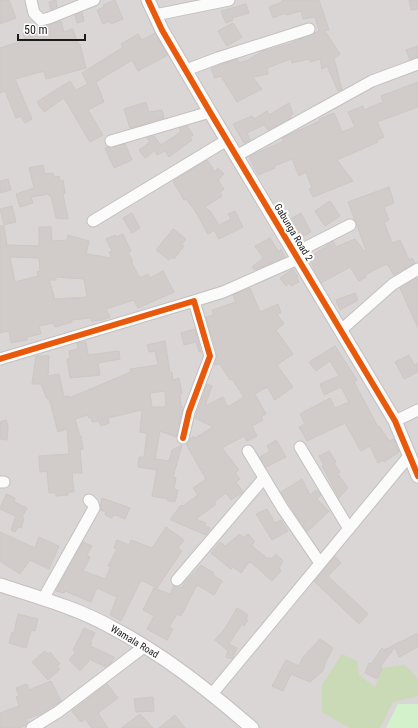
<svg xmlns="http://www.w3.org/2000/svg" width="418" height="728" viewBox="0 0 418 728" font-family="'Roboto Condensed',sans-serif">
<style>
.residential{fill:#d9d6d5}
.forest{fill:#cad9b6}
.park{fill:#d3f2cb}
.building{fill:#d1ccca;stroke:#cdc7c5;fill-rule:evenodd}
.lines{fill:none;stroke-linecap:round;stroke-linejoin:round}
.minor-casing{stroke:#c2c1bf;stroke-width:13}
.tertiary-casing{stroke:#c2c1bf;stroke-width:15}
.minor{stroke:#fcfbfb;stroke-width:11}
.tertiary{stroke:#fcfbfb;stroke-width:13}
.cycleway-casing{stroke:#fff;stroke-width:8}
.cycleway{stroke:#e8590c;stroke-width:6}
.labels{text-anchor:middle;stroke-width:4;stroke-linejoin:round;paint-order:stroke}
.street-label{font-size:10px;fill:#1b1b1b;stroke:#fff}
</style>
<rect width="100%" height="100%" fill="#eae6e3"/>
<path class="residential" d="M0,0H418V728H0Z"/>
<path class="forest" d="M342,654L357,661L359,675L375,687L382,668L405,665L418,679V696L393,702L380,728H350L322,712V685Z"/>
<path class="park" d="M398,704H418V728H386Z"/>
<path class="building" d="M0,0H9L16,18L0,24Z
M56,0L57,7L51,10L49,2Z
M115,0L123,19L111,24L109,21L103,24L97,10L104,7L103,5Z
M282,0H319L329,30L325,31L340,54L334,58L342,90L338,91L327,66L322,69L320,59L311,62L309,59L292,63L291,59L267,68L268,74L253,77L262,89L237,102L221,76L215,78L211,68L237,59L239,63L248,60L263,51L289,44L319,31L315,17L303,19L301,11L286,15L285,13L273,18L269,7L282,2Z
M409,0H418V9L411,10Z
M246,4L249,13L232,18L233,20L226,23L221,11Z
M82,12L84,21L77,23L75,15Z
M61,21L64,32L73,29L78,44H80L86,68L46,79L44,71L15,79L32,119L25,123L21,116L16,118L5,91L0,93V48L25,40L23,33Z
M233,23L242,37L227,46L218,31Z
M155,33L168,55L138,71L132,60L96,82L104,102L88,110L103,135L90,142L64,98L44,112L37,102L70,81L76,90L88,84L82,73L123,47L121,44L138,34L142,40Z
M418,46V57L410,60L406,50Z
M418,82V107L377,122L384,137L377,140L378,142L337,160L353,181L313,197L309,189L312,188L306,172L299,176L292,159L274,166L275,168L258,175L249,157L250,156L284,141L282,138L320,121L319,119L334,113L342,132L355,127L348,112L363,106L364,110L383,102L381,96Z
M146,102L149,112L162,110L164,118L130,128L124,109Z
M289,103L293,114L290,116L291,118L268,130L264,125L247,133L250,140L244,143L233,124L252,116L254,119L267,111L269,115Z
M187,126L193,135L190,137L192,140L169,157L165,151L157,155L155,150L145,158L139,150L150,142L147,138L154,136L161,145L181,132L179,128Z
M125,144L132,160L114,168L105,148Z
M207,160L215,172L218,168L224,174L218,180L224,189L220,192L222,196L205,207L210,211L219,225L231,219L228,214L235,211L243,227L219,239L214,230L208,234L195,211L186,199L184,200L173,181Z
M43,165L45,174L53,173L54,177L59,176L60,181L63,180L65,193L63,194L68,219L56,218L51,196H49V194L31,197L33,203L20,207L16,194L34,188L29,168Z
M8,179L11,190L0,193V181Z
M389,187L394,203L384,207L389,220L384,222L392,243L400,240L409,260L412,258L415,263L394,275L387,264L382,266L365,275L366,277L359,281L350,267L321,283L309,258L333,241L336,247L355,239L364,251L366,250L348,202Z
M330,201L340,216L325,226L315,211Z
M12,206L16,222L4,225L0,209Z
M132,213L140,228L132,233L123,218Z
M301,213L311,232L298,239L296,234L294,235L287,221Z
M0,226H4L7,245L39,246V227H51L52,241L67,240L68,235L89,241L86,254L112,258L109,252L112,251L106,239L115,235L116,237L123,234L131,251L128,252L133,261L131,262L140,278L148,274L150,278L163,271L174,292L138,308L134,300L106,309L110,317L103,320L91,321V318L71,320L72,322L55,327L53,323L39,326L41,334L27,337V340L11,343L9,331L0,333ZM10,257L39,258L40,271L37,272L38,276L15,282ZM56,277L84,279L87,297L55,299L49,280H56Z
M173,229L186,239L182,244L184,246L174,259L172,257L169,260L156,250Z
M270,238L279,252L281,249L285,257L255,270L252,267L263,258L255,246Z
M293,269L298,277L297,278L299,282L291,286L289,283L286,286L280,278Z
M417,278L418,280V328L400,288Z
M250,288L260,312L278,304L281,313L277,314L284,324L276,330L293,354L277,365L293,387L275,400L267,387L255,394L266,414L261,417L263,420L252,426L257,436L247,441L244,436L222,448L239,470L235,473L240,479L236,482L243,492L231,500L226,493L214,502L216,504L196,519L206,523L205,526L210,528L206,535L171,520V518L181,505L183,506L198,495L193,488L206,479L186,444L193,436L195,438L213,427L195,418L207,384L212,386L205,406L223,397L228,407L244,397L232,379L230,380L220,364L214,365L217,354L206,317L214,315L212,310L236,302L233,295Z
M355,293L358,300L340,310L336,300Z
M195,329L201,352H199L196,342L184,345L181,333Z
M165,341L170,373L172,372L173,380L179,378L182,393L180,394L181,407H183L176,437L160,431L155,459L169,461L172,450L182,445L173,477L176,478L174,489L178,490L175,502L168,501V499L152,496L157,470L138,467L139,457H144L147,433L140,432L142,410L108,418L109,423L101,426L99,421L92,422L91,417L89,418L88,415L75,419L80,436H81L83,449L80,450L82,473H72L74,492H68V495L56,496V493H49L47,471L40,472L39,456L69,454L67,429L58,432L49,398L47,399L41,384H32L36,356H49L48,376L59,374L64,397L69,396V398L131,372L130,369L158,365L155,351L149,352L147,345ZM165,391L166,407H152L150,393Z
M86,342L88,355L119,351L120,359L98,363L100,375L70,378L67,359H70L69,351L78,349L77,343Z
M335,346L357,380L354,382L378,427L379,426L389,441L394,439L399,452L384,462L383,460L378,463L370,446L361,451L345,423L307,441L299,427L305,424L300,414L330,398L335,408L349,402L341,387L324,395L320,384L339,376L330,361L316,371L309,362Z
M409,355L414,365L418,363V372L404,379L395,362Z
M6,420L8,426L7,440L0,439V422Z
M276,440L286,457L266,467L260,457L270,451L267,446Z
M329,451L336,462L334,463L340,472L337,473L348,488L339,498L322,466L324,465L319,456Z
M302,479L310,495L316,490L321,495L317,499L329,511L307,532L302,525L307,520L301,523L281,492Z
M6,494L15,498L14,502L27,508L22,517L24,518L21,528L18,527L15,532L11,530L16,516L0,509Z
M102,498L130,508L125,519L119,516L113,515L112,518L105,515L106,512L100,510Z
M267,509L275,523L281,520L288,531L272,540L256,514Z
M166,527L184,540L178,548L182,551L157,588L141,580L121,621L110,615L117,597L97,588L91,602L65,591L64,593L56,591L83,542L92,546L87,555L90,557L83,571L105,579L111,567L108,566L117,549L114,548L117,540L129,545L131,540L152,548Z
M0,532L35,548L39,537L59,546L49,569L30,560L20,574L0,561Z
M240,534L243,538L248,534L255,542L251,545L268,559L269,557L271,559L276,554L283,561L279,568L281,571L272,581L252,563L249,562L241,573L233,567L231,569L211,553L220,542L225,546Z
M335,556L341,563L328,576L368,614L359,624L314,581Z
M201,565L214,573L213,575L222,581L214,595L197,585L181,616L177,614L169,627L173,629L167,640L147,629L154,616L143,610L154,588L170,594L174,586L181,588L186,581Z
M237,608L248,615L246,619L248,620L244,626L242,624L229,644L237,648L232,659L226,657L228,651L215,640L226,627Z
M18,614L38,619L35,631L31,630L26,648L9,643L12,632L14,633Z
M84,628L95,633L90,643H92L90,646L114,657L111,663L106,667L87,658L89,661L80,671L69,660L76,652L73,650Z
M418,633V647L399,657L395,647L380,667L382,668L377,679L365,673L369,663L371,664L382,648L384,650Z
M320,639L333,648L326,661L323,671L310,682L291,674L283,691L272,686L286,660L299,666L303,657Z
M45,651L48,654L50,652L60,664L57,666L60,669L48,680L32,662Z
M51,681L61,701L41,714L26,719L28,723L26,725L19,728H0V713L19,706L16,697L19,696L16,688L27,684L29,690Z
M107,684L118,698L98,713L108,728H92L85,719L81,722L72,711Z
M153,697L154,711L136,712L134,699Z
M140,714L153,728H121Z
M175,715L185,728H159Z"/>
<g class="lines">
<g class="minor-casing">
<path id="minor" d="M31,0L34,13L41,20L49,18L94,0
M155,15L229,0
M186,70L218,58L309,29
M111,141L210,112
M236,156L372,81L418,64
M93,221L227,140
M295,253L350,225
M194,301L223,292L298,259
M341,330L393,284L418,269
M0,359L194,301L210,356L189,412L183,438
M395,421L418,410
M300,447L349,529
M248,451L283,509L320,563
M0,482H4
M177,580L264,478
M43,599L94,508L93,504L89,500
M212,694L409,456
M32,728L58,712L145,646"/>
</g>
<g class="tertiary-casing">
<path id="tertiary" d="M148,0L162,30L210,112L395,421L418,476
M0,585C37,597 77,608 111,627C163,654 208,690 252,728"/>
</g>
<use href="#minor" class="minor"/>
<use href="#tertiary" class="tertiary"/>
<g class="cycleway-casing">
<path id="cycleway" d="M148,0L162,30L210,112L395,421L418,476
M0,359L194,301L210,356L189,412L183,438"/>
</g>
<use href="#cycleway" class="cycleway"/>
</g>
<g class="labels">
<g class="street-label">
<text transform="translate(294 232) rotate(59)" y="4">Gabunga Road 2</text>
<text transform="translate(135 641) rotate(31)" y="4">Wamala Road</text>
</g>
</g>
<path d="M18 34v6h67v-6" fill="none" stroke="#1b1b1b" stroke-width="2"/>
<text x="24" y="34" font-size="12" fill="#1b1b1b" stroke="#ffffff" stroke-width="3" paint-order="stroke">50 m</text>
</svg>
